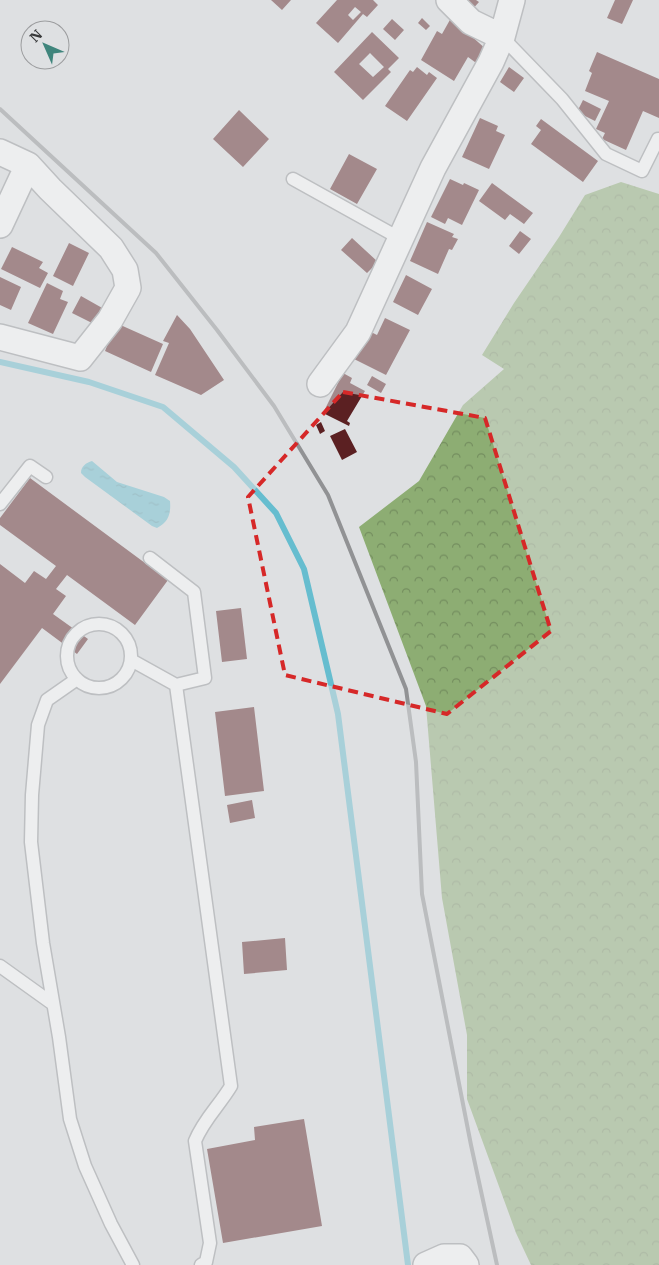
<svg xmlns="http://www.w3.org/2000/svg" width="659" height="1265" viewBox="0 0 659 1265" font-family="'IBM Plex Serif',serif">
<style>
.forest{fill:url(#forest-crowns)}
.water{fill:url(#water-ripples)}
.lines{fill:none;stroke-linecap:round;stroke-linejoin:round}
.stream{stroke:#66bdcf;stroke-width:6}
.building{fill:#5b2022;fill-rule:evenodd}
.lane-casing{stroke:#96989b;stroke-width:15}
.street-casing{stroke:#96989b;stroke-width:28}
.lane{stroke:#fff;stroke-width:12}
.street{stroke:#fff;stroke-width:25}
.rail{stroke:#919294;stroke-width:4}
.marked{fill:none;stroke:#d62828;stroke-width:4;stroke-dasharray:10 6;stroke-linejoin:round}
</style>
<defs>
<pattern id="forest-crowns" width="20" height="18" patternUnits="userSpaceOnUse" patternTransform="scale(1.25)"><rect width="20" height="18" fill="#8dad73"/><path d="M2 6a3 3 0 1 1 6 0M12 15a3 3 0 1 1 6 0" fill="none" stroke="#748e5f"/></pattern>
<pattern id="water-ripples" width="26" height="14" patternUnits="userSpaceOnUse" patternTransform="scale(1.25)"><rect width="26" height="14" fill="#66bdcf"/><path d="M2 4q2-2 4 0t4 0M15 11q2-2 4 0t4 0" fill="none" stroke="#559ba9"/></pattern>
</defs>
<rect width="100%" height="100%" fill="#dee0e2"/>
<path class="forest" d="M621,182L659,194V1265H531L516,1233L467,1099V1035L442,898L426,706L359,527L419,481L463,405L504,369L482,355L514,303L559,237L585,195Z"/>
<path class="water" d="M92,461L117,482L164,497L170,501C171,513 169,522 157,528L152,526L85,477L81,473C81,466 86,463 92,461Z"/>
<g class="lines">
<path class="stream" d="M0,362L89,382L163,407L234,467L276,513L304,569L338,714L408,1265"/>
</g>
<path class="building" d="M271,0H291L282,10Z
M337,0H373L378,5L367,17L363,14L338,43L316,23ZM355,7L361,12L353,20L348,15Z
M459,0H476L479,2L470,12Z
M615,0H633L622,24L607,18Z
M422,18L430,26L426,30L418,23Z
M451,18L487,50L479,65L468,57L454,81L421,60L437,31L442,34Z
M392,19L404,30L395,40L383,29Z
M372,32L399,58L388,69L391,72L363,100L334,72ZM370,53L384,67L373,77L359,64Z
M597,52L659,79V118L643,111L626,150L602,139L605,133L596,129L609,101L585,91L592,73L589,71Z
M417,67L427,75L429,72L437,78L407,121L385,106L410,70L413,72Z
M509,67L524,78L514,92L500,82Z
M583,100L601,109L595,121L577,112Z
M239,110L269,139L243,167L213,139Z
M480,118L498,126L496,131L505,135L489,169L462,157Z
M541,119L598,161L583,182L531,144L541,130L536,126Z
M349,154L377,169L357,204L330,189Z
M450,179L463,185L464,183L479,190L462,225L448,218L445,224L431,217Z
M492,183L533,213L524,224L510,214L505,220L479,201Z
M427,222L454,234L452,237L458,239L452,250L449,249L438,274L410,261Z
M520,231L531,239L519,254L509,246Z
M352,238L378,262L367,273L341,250Z
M69,243L89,253L73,286L53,276Z
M12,247L43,262L39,268L48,273L40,288L1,269Z
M406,275L432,289L418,315L393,302Z
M0,277L21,287L11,310L0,305Z
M47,283L63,291L60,299L68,302L53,334L28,323Z
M81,296L104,309L96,325L72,313Z
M177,315L190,329L224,380L201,395L155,375L169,343L163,341Z
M385,318L410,330L386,375L354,359L369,331L377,335Z
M116,323L163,344L151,372L105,351Z
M343,373L352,378L350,383L365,391L347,421L350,423L349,426L323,413Z
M372,376L386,384L381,393L367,385Z
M321,422L325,431L320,434L316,425Z
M345,429L357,452L342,460L330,436Z
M30,478L168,580L135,625L67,575L56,589L66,596L53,614L88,639L77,654L42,628L0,684V564L25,583L34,571L46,579L56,566L0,525V518Z
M241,608L247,659L222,662L216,611Z
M254,707L264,791L225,796L215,712Z
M252,800L255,818L230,823L227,805Z
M285,938L287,970L244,974L242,942Z
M304,1119L322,1226L223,1243L207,1149L255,1140L254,1127Z"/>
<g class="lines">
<g class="lane-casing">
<path id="lane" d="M502,37L562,99L606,154L642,171L658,139H659
M293,179L401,239
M0,504L30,466L46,477
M150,558L194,592L205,678L176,685
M67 656a32 32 0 1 1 64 0a32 32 0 1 1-64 0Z
M131,660L176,685L231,1086C219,1106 204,1119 195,1141L210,1243L206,1262L201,1265
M77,679L47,700L38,725L32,795L31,842L43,943L59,1037L70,1119L85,1166L111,1224L133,1265
M0,966L53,1004"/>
</g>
<g class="street-casing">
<path id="street" d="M449,0L471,22L502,37
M0,152L28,165L50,189L111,248L125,270L128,288L110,320L80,358L0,337
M0,225L28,165
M320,384L358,332L433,168L491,62L502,37L512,0
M426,1265L444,1257H460L466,1265"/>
</g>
<use href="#lane" class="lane"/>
<use href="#street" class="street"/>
<path class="rail" d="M0,109L156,253L217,330L274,406L328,495L406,689L416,762L422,894L471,1145L497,1265"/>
</g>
<path d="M0 0H659V1265H0ZM343,392L485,418L551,631L447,714L285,675L248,497Z" fill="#dee0e2" fill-opacity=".55" fill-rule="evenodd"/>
<path class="marked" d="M343,392L485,418L551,631L447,714L285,675L248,497Z"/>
<g transform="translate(45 45) rotate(315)"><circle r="24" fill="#dee0e2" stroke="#9c9d9f"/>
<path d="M0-4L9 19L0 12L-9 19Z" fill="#3f857c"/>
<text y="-8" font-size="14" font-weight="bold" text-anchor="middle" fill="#38393a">N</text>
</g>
</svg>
